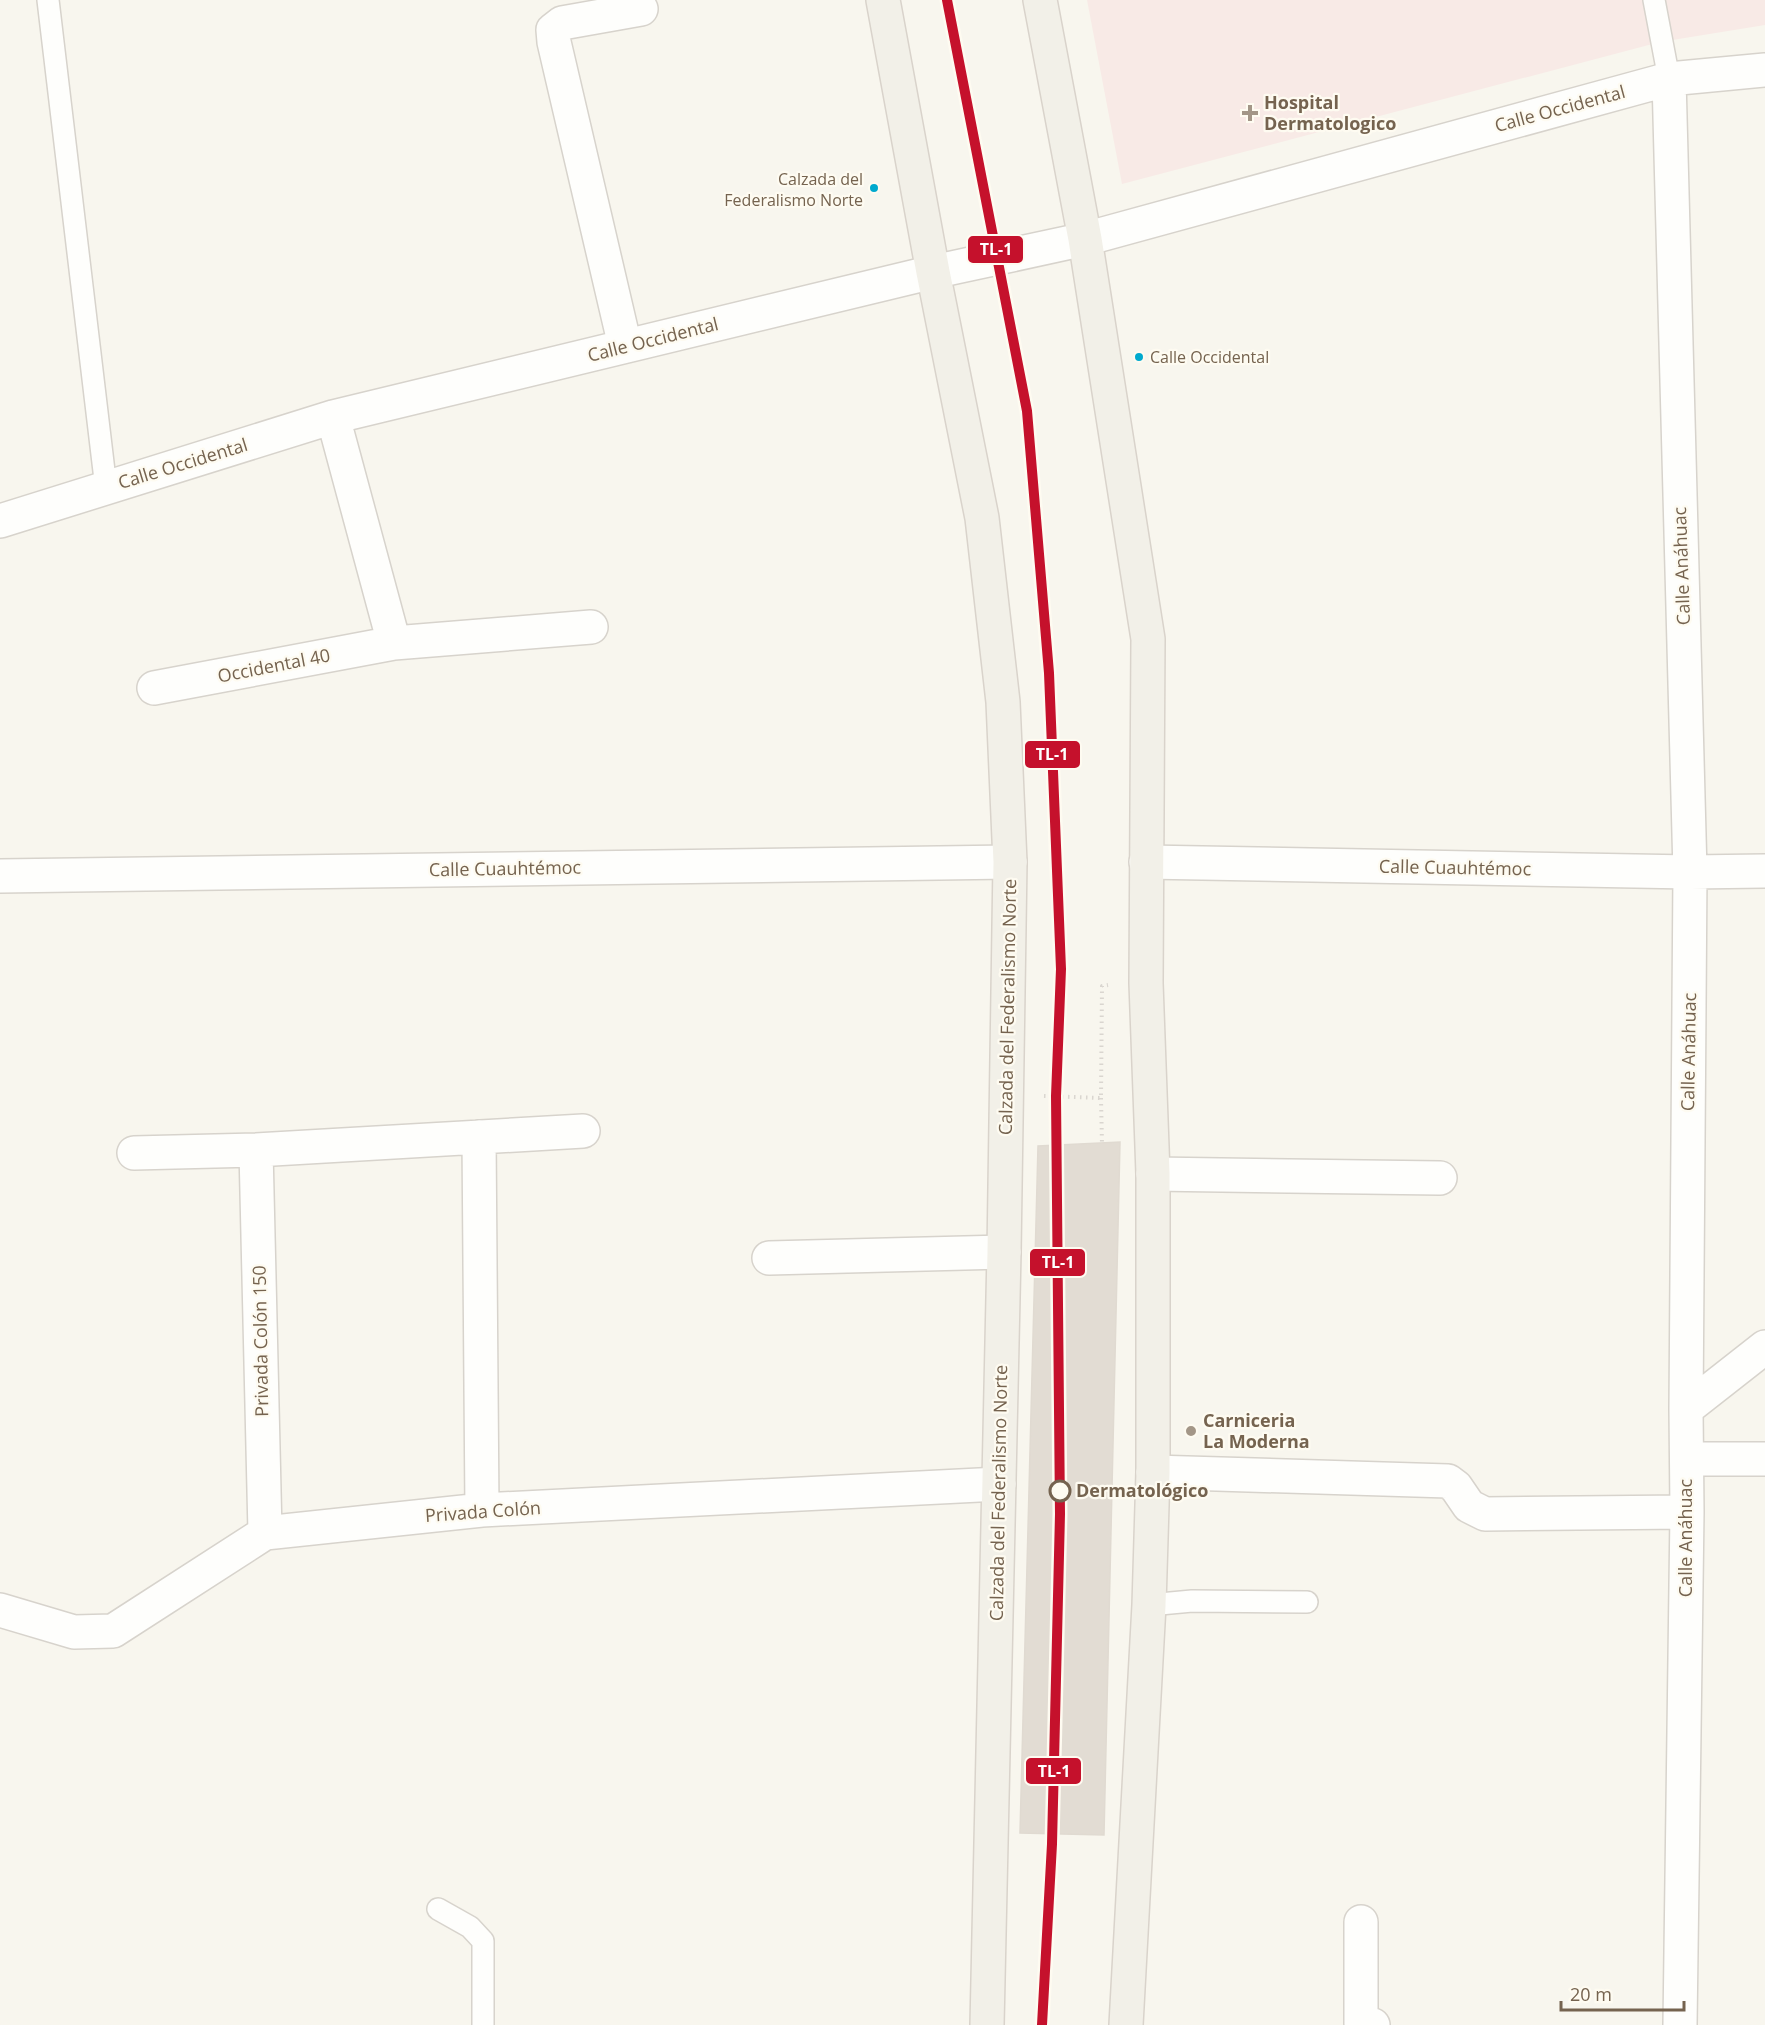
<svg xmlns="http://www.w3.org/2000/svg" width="1765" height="2025" viewBox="0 0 1765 2025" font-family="'Open Sans',sans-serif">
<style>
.medical{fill:#f8eae6}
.building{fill:#e2dcd3;stroke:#e0dad1;stroke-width:1.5}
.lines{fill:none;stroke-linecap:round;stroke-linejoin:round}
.service-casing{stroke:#d7d3cc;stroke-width:24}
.minor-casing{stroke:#d7d3cc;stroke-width:36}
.primary-casing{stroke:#d9d3cb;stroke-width:36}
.path{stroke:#dad6d0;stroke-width:4;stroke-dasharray:1.5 4.5;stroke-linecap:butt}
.service{stroke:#fefefc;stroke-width:21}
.minor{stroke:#fefefc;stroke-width:33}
.primary{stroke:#f2f0e8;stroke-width:33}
.rail-1-casing{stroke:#fefbf1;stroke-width:15}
.rail-1{stroke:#c5112c;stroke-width:10}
.poi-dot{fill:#a39687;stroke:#fefbf1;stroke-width:2}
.bus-dot{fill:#00a9ce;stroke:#fefbf1;stroke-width:2}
.stop-dot{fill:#fefbf1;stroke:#75634f;stroke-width:3}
.labels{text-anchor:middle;stroke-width:4.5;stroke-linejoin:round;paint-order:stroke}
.bus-label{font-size:16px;fill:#75634f;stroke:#fefbf1;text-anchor:end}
.poi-label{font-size:18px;font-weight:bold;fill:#75634f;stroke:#fefbf1;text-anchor:start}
.street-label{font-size:18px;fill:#75634f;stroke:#fefbf1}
.stop-label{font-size:18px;font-weight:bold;fill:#75634f;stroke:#fefbf1;text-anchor:start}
.line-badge{stroke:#fefbf1;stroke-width:2}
.badge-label{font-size:16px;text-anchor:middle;font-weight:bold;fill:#fff}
</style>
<rect width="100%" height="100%" fill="#f8f6ee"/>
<path class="medical" d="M1087,0H1765V25L1660,42L1122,184Z"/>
<path class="building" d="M1120,1142L1104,1835L1020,1833L1038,1146Z"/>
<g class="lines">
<g class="service-casing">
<path id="service" d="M48,0L106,488
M1654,0L1669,79
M1149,1605L1192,1601L1307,1602
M438,1909L470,1927L483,1941V2025"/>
</g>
<g class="minor-casing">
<path id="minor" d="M1669,79L1690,872L1686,1409L1687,1512L1680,2025
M625,346L554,42L553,30L562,23L641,9
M333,417L394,643
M0,521L333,417L933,272L1085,239L1669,79L1765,70
M154,688L394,643L591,627
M1146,862L1690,872L1765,871
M0,876L1010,862
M479,1137L482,1510
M256,1150L265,1533
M134,1153L256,1150L583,1131
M1153,1174L1440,1178
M769,1258L1004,1252
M1686,1409L1765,1347
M1687,1459H1765
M1153,1472L1448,1481L1456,1487L1469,1506L1485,1514L1687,1512
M0,1610L74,1632L113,1631L265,1533L482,1510L999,1484
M1361,1922V2023L1373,2025"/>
</g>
<g class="primary-casing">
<path id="primary" d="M883,0L933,272L982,518L1003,702L1010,862L1004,1252L987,2025
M1040,0L1085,239L1148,639L1146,983L1153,1174V1472L1149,1605L1126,2025"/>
</g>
<path class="path" d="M1044,1096L1101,1098L1102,986L1108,985
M1101,1098L1102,1144"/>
<use href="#service" class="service"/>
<use href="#minor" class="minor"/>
<use href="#primary" class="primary"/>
<g class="rail-1-casing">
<path id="rail-1" d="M947,0L1027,411L1049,673L1061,969L1056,1096L1060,1514L1052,1844L1042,2025"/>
</g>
<use href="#rail-1" class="rail-1"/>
</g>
<g class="poi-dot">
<path d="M1247 104h6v6h6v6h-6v6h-6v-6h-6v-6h6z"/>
<circle cx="1191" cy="1431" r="6"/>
</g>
<g class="bus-dot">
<circle cx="874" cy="188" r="5"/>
<circle cx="1139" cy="357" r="5"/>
</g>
<circle class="stop-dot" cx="1060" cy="1491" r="10"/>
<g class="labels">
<g class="bus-label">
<text x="863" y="185">Calzada del<tspan x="863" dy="21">Federalismo Norte</tspan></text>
<text x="1150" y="363" text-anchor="start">Calle Occidental</text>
</g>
<g class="poi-label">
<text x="1264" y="109">Hospital<tspan x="1264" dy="21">Dermatologico</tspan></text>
<text x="1203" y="1427">Carniceria<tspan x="1203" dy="21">La Moderna</tspan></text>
</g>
<g class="street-label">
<text transform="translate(1560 109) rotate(-15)" y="6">Calle Occidental</text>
<text transform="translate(653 340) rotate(-14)" y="6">Calle Occidental</text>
<text transform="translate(183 464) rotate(-17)" y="6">Calle Occidental</text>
<text transform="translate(1682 566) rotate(-92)" y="6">Calle Anáhuac</text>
<text transform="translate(274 666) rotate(-11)" y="6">Occidental 40</text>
<text transform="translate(1455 868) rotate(1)" y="6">Calle Cuauhtémoc</text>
<text transform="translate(505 869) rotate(-1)" y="6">Calle Cuauhtémoc</text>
<text transform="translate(1008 1007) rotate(-89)" y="6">Calzada del Federalismo Norte</text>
<text transform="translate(1689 1052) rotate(-89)" y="6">Calle Anáhuac</text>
<text transform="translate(261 1341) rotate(-91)" y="6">Privada Colón 150</text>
<text transform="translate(999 1493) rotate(-89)" y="6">Calzada del Federalismo Norte</text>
<text transform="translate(483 1512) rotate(-4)" y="6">Privada Colón</text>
<text transform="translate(1686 1538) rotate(-90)" y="6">Calle Anáhuac</text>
</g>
<g class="stop-label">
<text x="1076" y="1497">Dermatológico</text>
</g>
</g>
<g class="line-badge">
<rect x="967" y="235" width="57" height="29" rx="6" fill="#c5112c"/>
<rect x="1024" y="740" width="57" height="29" rx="6" fill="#c5112c"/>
<rect x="1029" y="1248" width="57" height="29" rx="6" fill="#c5112c"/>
<rect x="1025" y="1757" width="57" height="28" rx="6" fill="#c5112c"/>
</g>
<g class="badge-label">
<text x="996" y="255">TL-1</text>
<text x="1052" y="760">TL-1</text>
<text x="1058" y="1268">TL-1</text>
<text x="1054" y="1777">TL-1</text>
</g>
<path d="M1561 2001v9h123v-9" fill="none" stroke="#75634f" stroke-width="3"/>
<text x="1570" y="2001" font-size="18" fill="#75634f" stroke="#fefbf1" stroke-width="4.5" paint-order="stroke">20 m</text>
</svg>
